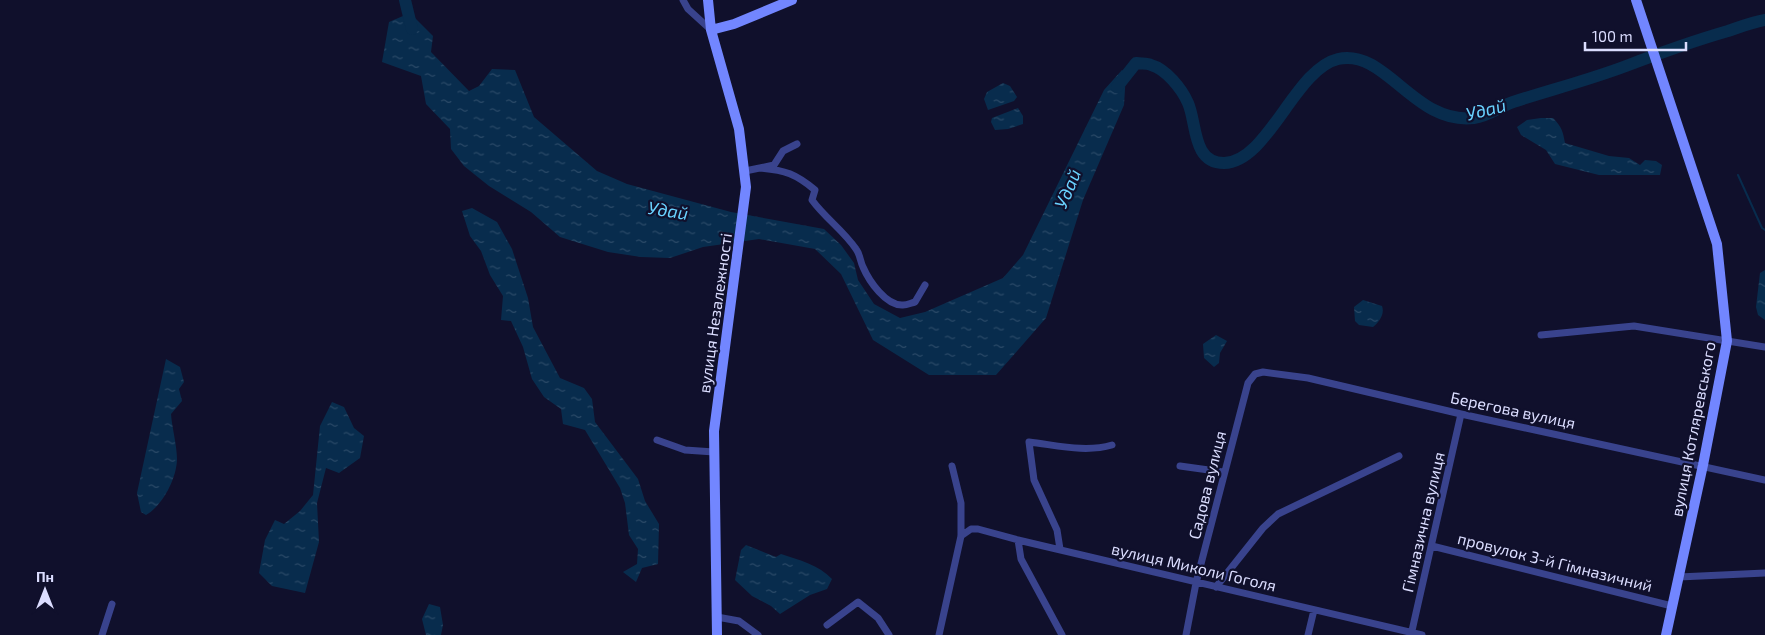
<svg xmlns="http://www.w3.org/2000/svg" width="1765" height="635" viewBox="0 0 1765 635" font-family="'Exo 2',sans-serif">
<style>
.water{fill:url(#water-ripples)}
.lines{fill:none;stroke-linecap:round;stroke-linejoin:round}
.stream{stroke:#082c4d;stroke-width:2}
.river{stroke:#082c4d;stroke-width:12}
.street{stroke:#39438d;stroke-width:7}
.secondary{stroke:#7286ff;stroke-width:10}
.labels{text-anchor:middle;stroke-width:4.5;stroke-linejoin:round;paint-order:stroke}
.street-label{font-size:16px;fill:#dbddff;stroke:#10102c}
.water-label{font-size:18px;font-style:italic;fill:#69d2ff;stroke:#10102c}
</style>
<defs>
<pattern id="water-ripples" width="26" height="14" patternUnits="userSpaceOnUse" patternTransform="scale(1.25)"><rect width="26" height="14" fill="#082c4d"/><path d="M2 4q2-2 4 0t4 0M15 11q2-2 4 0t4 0" fill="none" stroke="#2b4a68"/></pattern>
</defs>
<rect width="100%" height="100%" fill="#10102c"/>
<path class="water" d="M410,13L433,36L431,52L469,91L479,86L492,69L515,70L534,117L597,171L627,184L731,212L824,229L841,245L854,263L858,280L874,304L900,318L925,312L1003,278L1023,255L1104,90L1122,70L1126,73L1124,105L1083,200L1046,318L996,375H929L873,340L841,274L815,249L759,239L703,247L670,258L641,257L608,252L560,237L531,212L489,186L464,166L451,149L450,129L426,104L421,76L382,62L389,22Z
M1003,83L1010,86L1017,97L1014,101L988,110L984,99L987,92Z
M1018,108L1023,116V124L1008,129L995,130L991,122L992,118Z
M1541,118H1553C1562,127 1563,132 1565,143L1609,156L1629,158L1640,165L1645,160L1656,161L1662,165L1660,175H1599L1555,164L1546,150L1521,135L1517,127L1527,120Z
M472,208L497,222L512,249L528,298L533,327L560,378L584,388L592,399L595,422L638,479L645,501L659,524L658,564L642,568L636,582L623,572L637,564L638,549L629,535L625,503L620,488L585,430L563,424L561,409L544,397L532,379L523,347L511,321L501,320L503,296L490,275L481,251L470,236L462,211Z
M1765,270V320L1758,315L1756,307L1760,273Z
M1363,300L1382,306C1385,314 1379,322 1373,327L1359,325L1355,321L1354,307Z
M1216,335L1227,341L1220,353L1219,363L1214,367L1204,358L1203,344Z
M166,359L180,367L184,382L179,389L182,401L171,414C172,428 177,445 177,460C176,480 162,506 146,515L141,512L137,493Z
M332,402L344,407L354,428L364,436L360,458L339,473L326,468L317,503L319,542L305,593L272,586L259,573L265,540L275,520L284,524L300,511L313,495L320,426Z
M746,545L776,557L781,554C799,560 819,565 832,579L827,589L810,595L780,614L771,606L752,596L735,580L741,550Z
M429,604L440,607L443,625L441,635H426L422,619Z"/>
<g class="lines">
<path class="stream" d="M1738,175L1762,228L1765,230"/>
<path class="river" d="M405,0L412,29
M1117,87L1136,63C1141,64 1147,63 1151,65C1166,69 1182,89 1188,103C1197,123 1192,163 1224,163C1268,162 1295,69 1338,59C1386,48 1414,125 1474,118C1489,116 1499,107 1513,102C1550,90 1589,80 1626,66C1660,53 1693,41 1728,31C1740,27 1753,22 1765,20"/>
<path class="street" d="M683,0L688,9L711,30
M760,168C785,170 796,174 815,190L812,200C825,218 843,230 856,249C860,254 860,261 863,267C869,281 886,306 903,305C907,305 911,303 915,302L925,285
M745,171L774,165L783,151L797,144
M1541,335L1634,326L1765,347
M657,440L685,450L714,452
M1180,466L1223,472
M961,536L971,529H978L1018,540L1422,635
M1018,540L1021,559L1062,635
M1432,546L1672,606
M1060,549L1057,530L1034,480L1029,442C1056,445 1085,453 1112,445
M1679,577L1765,573
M1216,587L1263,528L1278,514L1399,456
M717,617L739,621L758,635
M827,625L858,602L878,618L889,635
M102,635L112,604
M939,635L961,536V503L952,466
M1186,635L1196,583L1248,383L1255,374L1263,372L1308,378L1461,414L1765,480
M1308,635L1314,610
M1411,635L1461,414"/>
<path class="secondary" d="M708,0L711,30L739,129L746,187L714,431L717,635
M1636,0L1717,244L1727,341L1703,465L1666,635
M711,30L734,24L792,0"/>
</g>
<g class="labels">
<g class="street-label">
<text transform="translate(715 313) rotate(-82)" y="6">вулиця Незалежності</text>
<text transform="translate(1513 410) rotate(12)" y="6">Берегова вулиця</text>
<text transform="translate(1693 429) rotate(-79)" y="6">вулиця Котляревського</text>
<text transform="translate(1207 485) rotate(-76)" y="6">Садова вулиця</text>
<text transform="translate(1423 522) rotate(-77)" y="6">Гімназична вулиця</text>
<text transform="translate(1555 562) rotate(14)" y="6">провулок 3-й Гімназичний</text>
<text transform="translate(1194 567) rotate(13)" y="6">вулиця Миколи Гоголя</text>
</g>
<g class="water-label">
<text transform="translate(1486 110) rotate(-14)" y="6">Удай</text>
<text transform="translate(1068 189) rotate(-67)" y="6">Удай</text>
<text transform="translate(668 211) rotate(9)" y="6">Удай</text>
</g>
</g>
<g transform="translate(45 590)" stroke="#10102c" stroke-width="4" paint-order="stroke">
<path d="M0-4L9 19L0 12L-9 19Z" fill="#dbddff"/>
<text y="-8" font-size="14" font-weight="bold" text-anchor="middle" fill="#dbddff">Пн</text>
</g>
<path d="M1585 42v8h101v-8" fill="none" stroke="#dbddff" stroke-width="2.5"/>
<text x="1592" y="42" font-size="15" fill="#dbddff" stroke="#10102c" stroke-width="4" paint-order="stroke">100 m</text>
</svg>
